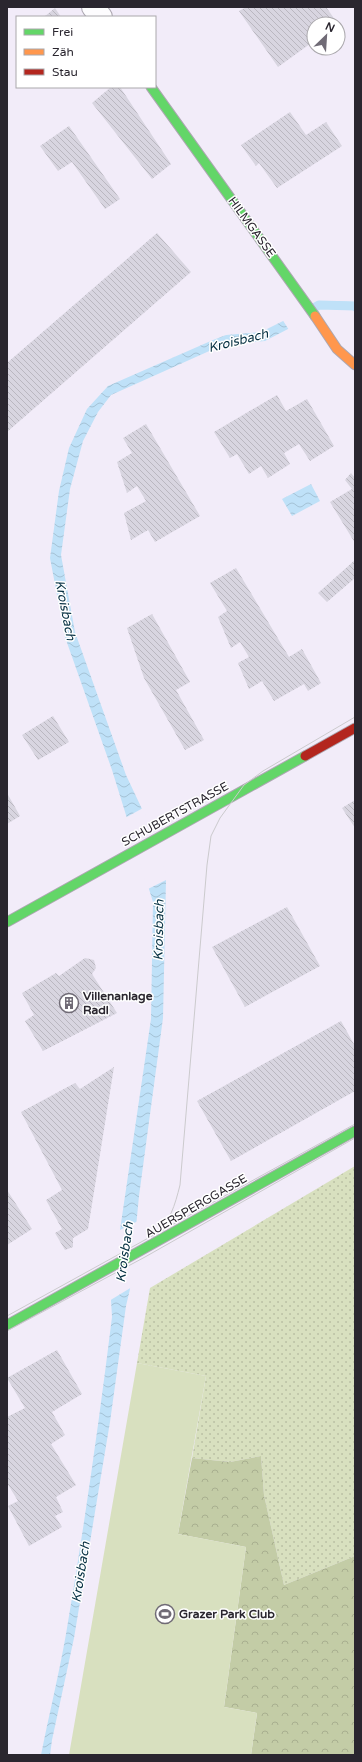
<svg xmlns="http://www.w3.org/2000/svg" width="362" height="1762" viewBox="0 0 362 1762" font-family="'Varela Round',sans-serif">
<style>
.green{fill:url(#green-dots)}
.forest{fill:url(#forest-crowns)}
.pitch{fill:#d8e0bf}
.water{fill:url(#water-waves)}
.pier{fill:#f2ecf9}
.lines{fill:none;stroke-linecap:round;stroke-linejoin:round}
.stream{stroke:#bfe1f8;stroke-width:9}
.building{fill:url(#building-back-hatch)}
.street-casing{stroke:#aca7b1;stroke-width:24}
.fast-casing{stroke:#aca7b1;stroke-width:11}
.slow-casing{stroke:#aca7b1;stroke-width:11}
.jam-casing{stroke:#aca7b1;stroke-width:11}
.street{stroke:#fdfcfe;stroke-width:22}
.fast{stroke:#63d668;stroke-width:9}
.slow{stroke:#ff974d;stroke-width:9}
.jam{stroke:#b3261e;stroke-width:9}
.tram{stroke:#cbcacd;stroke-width:1}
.labels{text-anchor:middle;stroke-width:3;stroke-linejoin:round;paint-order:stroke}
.street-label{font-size:12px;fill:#2a262f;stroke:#fff}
.poi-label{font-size:12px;font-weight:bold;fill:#2a262f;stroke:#fff;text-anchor:start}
.water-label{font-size:13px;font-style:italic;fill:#053042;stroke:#fff}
</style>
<defs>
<pattern id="green-dots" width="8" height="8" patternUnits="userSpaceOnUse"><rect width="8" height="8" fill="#d8e0bf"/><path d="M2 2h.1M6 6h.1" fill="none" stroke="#bac0a4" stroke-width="1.8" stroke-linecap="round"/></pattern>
<pattern id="forest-crowns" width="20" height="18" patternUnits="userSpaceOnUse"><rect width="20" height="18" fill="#c3cca6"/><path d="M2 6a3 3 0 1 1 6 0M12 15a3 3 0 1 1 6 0" fill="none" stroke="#a8af8f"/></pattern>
<pattern id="water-waves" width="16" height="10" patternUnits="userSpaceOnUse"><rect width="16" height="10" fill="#bfe1f8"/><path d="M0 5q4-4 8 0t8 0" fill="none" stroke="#a4c1d5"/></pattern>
<pattern id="building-back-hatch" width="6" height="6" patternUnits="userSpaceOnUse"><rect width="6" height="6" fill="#d8d5e0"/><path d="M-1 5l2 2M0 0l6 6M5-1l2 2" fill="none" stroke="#bab7c0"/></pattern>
</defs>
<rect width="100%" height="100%" fill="#f2ecf9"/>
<path class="green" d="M355,1166V1556L284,1585L264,1495L261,1456L230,1462L192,1458L206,1376L137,1363L150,1288Z"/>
<path class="forest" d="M261,1456L264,1495L284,1585L355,1556V1755H251L257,1713L224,1707L246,1547L178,1534L192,1458L230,1462Z"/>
<path class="pitch" d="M137,1363L206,1376L178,1534L246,1547L224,1707L257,1713L251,1755H69Z"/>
<path class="water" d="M334,301L355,302V313L353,310H340L288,329L265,341L233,344L216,348L111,395L98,412L83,441L70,489L61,555L75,632L126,775L142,809L166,880L163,1018L139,1196L130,1289L126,1306L110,1422L74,1638L52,1740L50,1755H41C49,1715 59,1674 66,1634C84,1528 99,1423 112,1317L111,1300L120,1230L151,1019L153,902L112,770L65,637L50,558L59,491L69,448L87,409L108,386L213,340L226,335L261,332L283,321Z
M311,484L320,501L292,516L282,499Z"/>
<path class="pier" d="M333,299L342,312L289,330L282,319Z
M143,808L168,879L148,889L125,818Z
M138,1221L132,1287L109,1301L118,1231Z"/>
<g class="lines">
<path class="stream" d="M310,310L319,305L355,306"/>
</g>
<path class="building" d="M246,7H326L338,24H314V41L278,67L239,11Z
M55,8L61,17H44Z
M111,87H120L171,164L152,179L92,103Z
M290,112L306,135L326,122L342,146L277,188L259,163L256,166L241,145Z
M69,126L120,199L105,209L72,162L58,171L40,146Z
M157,233L191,272L7,432V363Z
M277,395L286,411L307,399L334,446L310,461L299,444L284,453L290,464L268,478L261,466L249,474L237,454L230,458L214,432Z
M146,424L200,516L155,542L148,530L131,540L124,513L146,501L137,486L127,493L117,462L132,453L123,438Z
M351,473L355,478V543L330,502L352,489L345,480Z
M355,560V578L327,602L318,593Z
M236,568L289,657L302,649L321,683L308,691L304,684L274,701L262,681L249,689L238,663L249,657L240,642L231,648L218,617L227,611L210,583Z
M152,614L190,682L176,690L204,740L185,750L144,678L127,628Z
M53,716L69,742L38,760L22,735Z
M7,793L20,816L7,824Z
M355,800V828L342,808Z
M287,907L320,966L245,1007L212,947Z
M85,958L94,960L96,968L92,974L117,1013L43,1051L25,1021L34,1015L22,993L56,973L59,976Z
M341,1021L355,1046V1091L231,1161L197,1101Z
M114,1067L88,1229L73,1238V1247L65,1250L55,1233L62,1229L46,1200L62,1190L21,1112L75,1083L80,1089Z
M7,1190L32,1229L7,1245Z
M57,1350L82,1394L52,1412L65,1435L51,1444L76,1485L56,1497L63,1512L55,1516L62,1527L29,1546L8,1506L18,1501L7,1483V1417L25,1408L7,1378Z"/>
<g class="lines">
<g class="street-casing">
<path id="street" d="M93,7L101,17"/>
</g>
<g class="fast-casing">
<path id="fast" d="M151,87L315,316
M7,922L305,756
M7,1325L355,1131"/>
</g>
<g class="slow-casing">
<path id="slow" d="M315,316L337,349L355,365"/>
</g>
<g class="jam-casing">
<path id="jam" d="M305,756L355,728"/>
</g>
<use href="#street" class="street"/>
<use href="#fast" class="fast"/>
<use href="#slow" class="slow"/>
<use href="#jam" class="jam"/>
<path class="tram" d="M154,1236C170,1223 175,1205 180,1185L207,865L211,836L220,818L244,785L263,771L355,717
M7,1316L355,1124
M7,1331L145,1257L355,1138"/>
</g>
<defs>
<g id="building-ring" transform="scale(1)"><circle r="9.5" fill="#fff" stroke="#706b76" stroke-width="1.5"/><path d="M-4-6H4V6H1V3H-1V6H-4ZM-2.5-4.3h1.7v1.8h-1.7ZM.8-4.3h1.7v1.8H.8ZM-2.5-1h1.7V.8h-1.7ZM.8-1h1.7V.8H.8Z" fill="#706b76"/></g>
<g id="stadium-ring" transform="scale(1)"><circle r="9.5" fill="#fff" stroke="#706b76" stroke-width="1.5"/><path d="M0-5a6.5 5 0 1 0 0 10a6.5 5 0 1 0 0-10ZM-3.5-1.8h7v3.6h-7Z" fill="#706b76"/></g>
</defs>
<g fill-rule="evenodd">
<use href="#building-ring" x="69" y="1003"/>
<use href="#stadium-ring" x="165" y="1614"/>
</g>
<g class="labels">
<g class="street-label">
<text transform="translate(252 227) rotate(54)" y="4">HILMGASSE</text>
<text transform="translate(175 814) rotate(-29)" y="4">SCHUBERTSTRASSE</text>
<text transform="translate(196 1206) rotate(-30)" y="4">AUERSPERGGASSE</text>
</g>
<g class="poi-label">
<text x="83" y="1000">Villenanlage<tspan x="83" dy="14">Radl</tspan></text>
<text x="179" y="1618">Grazer Park Club</text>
</g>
<g class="water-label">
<text transform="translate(238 340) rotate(-14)" y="5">Kroisbach</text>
<text transform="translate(66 610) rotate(79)" y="5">Kroisbach</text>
<text transform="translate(158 930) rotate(-89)" y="5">Kroisbach</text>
<text transform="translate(124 1252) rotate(-82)" y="5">Kroisbach</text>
<text transform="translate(80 1572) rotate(-81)" y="5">Kroisbach</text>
</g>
</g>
<rect width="362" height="1762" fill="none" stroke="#2a262f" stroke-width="16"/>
<rect x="16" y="16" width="140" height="72" fill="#ffffff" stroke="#aaa8ac"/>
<rect x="24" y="29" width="20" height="6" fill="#63d668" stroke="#aaa8ac"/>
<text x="52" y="36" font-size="12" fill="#2a262f">Frei</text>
<rect x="24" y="49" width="20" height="6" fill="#ff974d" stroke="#aaa8ac"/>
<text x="52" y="56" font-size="12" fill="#2a262f">Zäh</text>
<rect x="24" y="69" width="20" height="6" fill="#b3261e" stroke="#aaa8ac"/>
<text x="52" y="76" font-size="12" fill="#2a262f">Stau</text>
<g transform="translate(326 36) rotate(25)"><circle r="19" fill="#ffffff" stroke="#aaa8ac"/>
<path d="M0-3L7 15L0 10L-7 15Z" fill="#706b76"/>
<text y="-6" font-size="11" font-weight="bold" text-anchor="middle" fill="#2a262f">N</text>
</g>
</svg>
